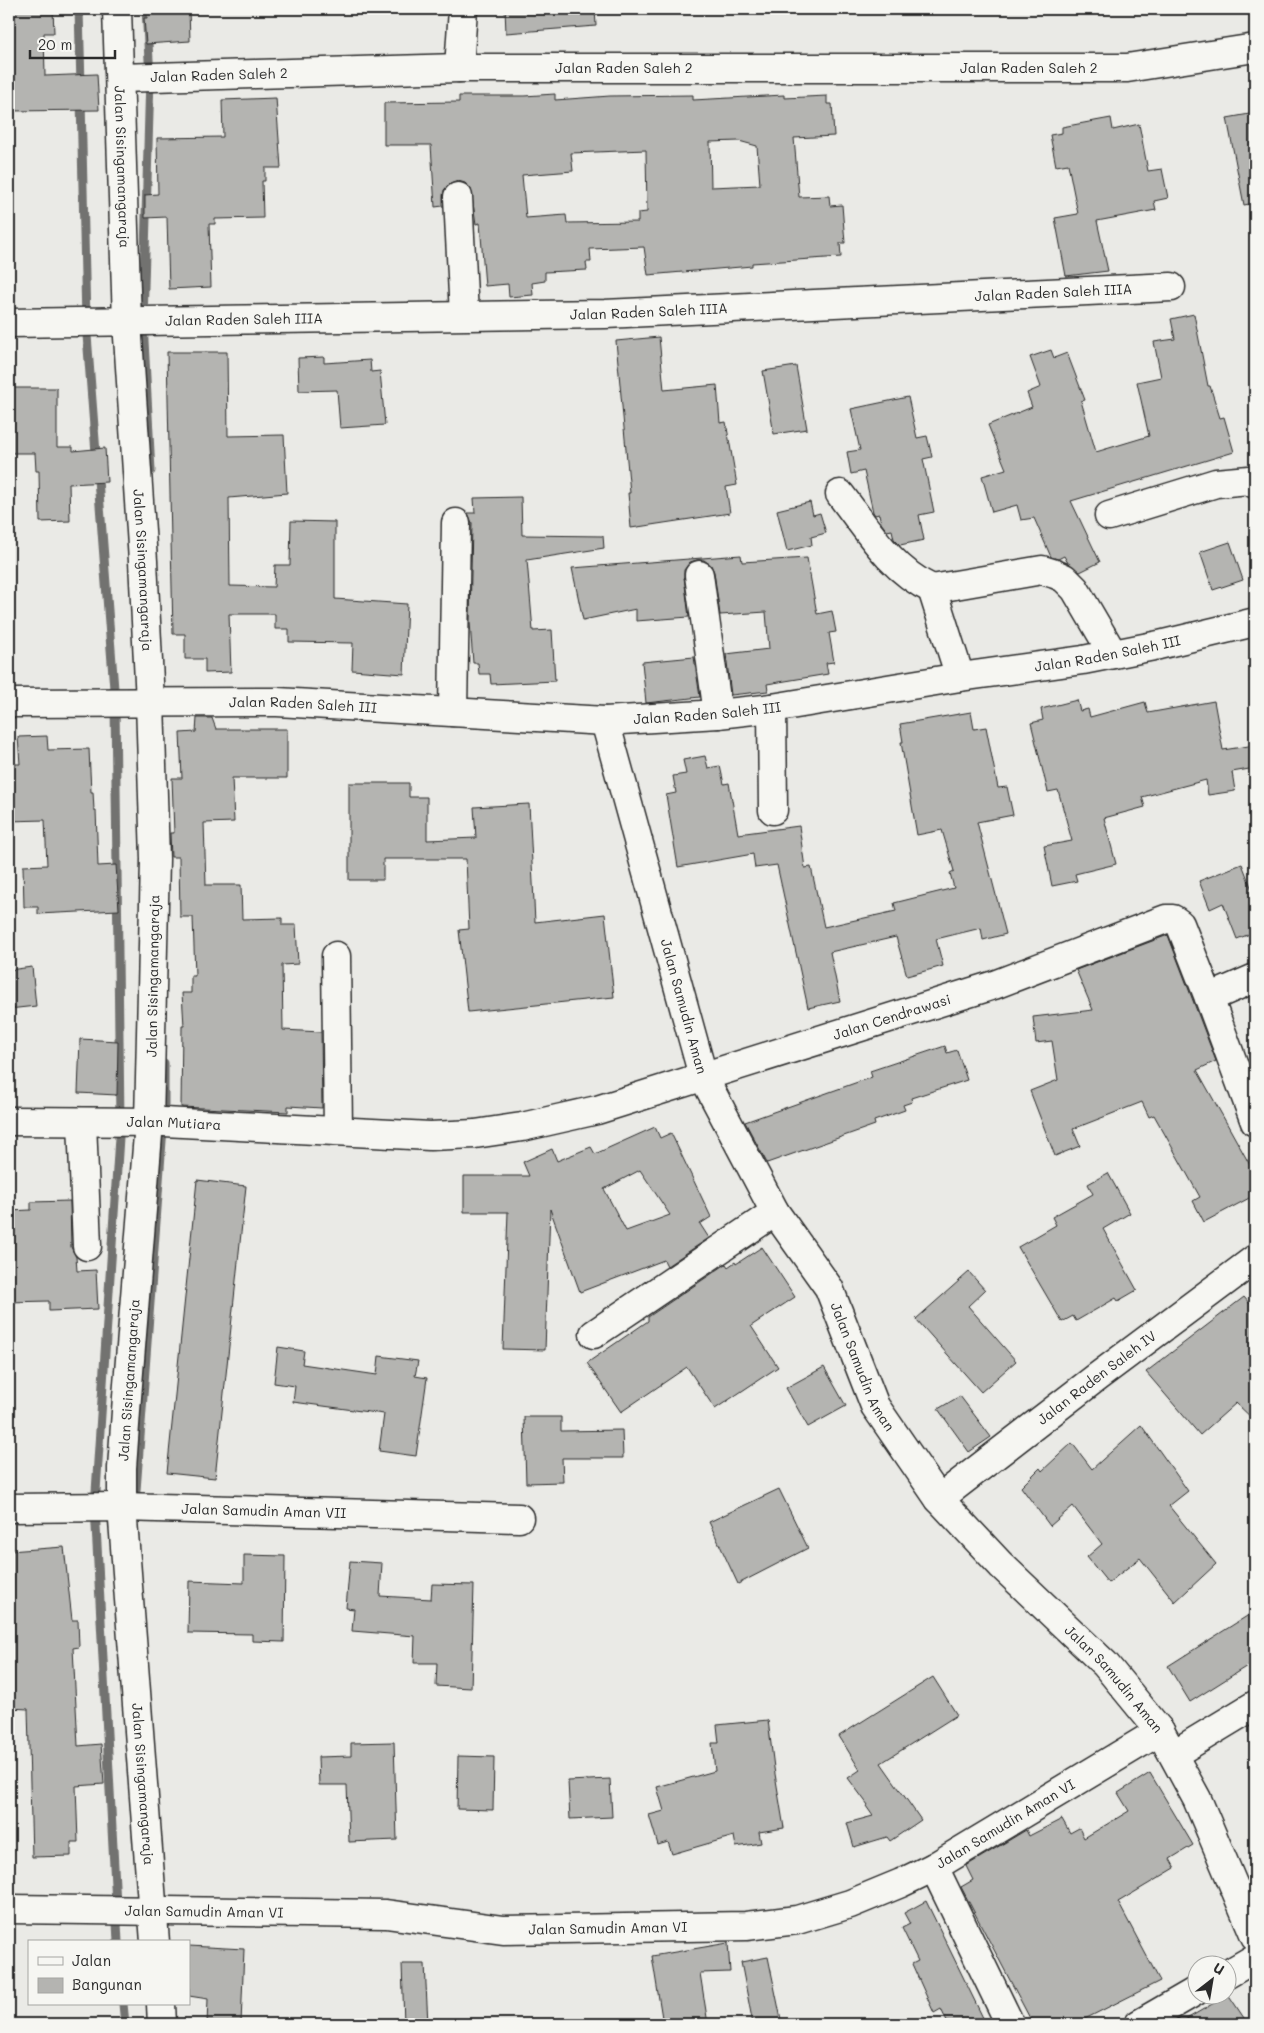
<svg xmlns="http://www.w3.org/2000/svg" width="1264" height="2033" viewBox="0 0 1264 2033" font-family="Mali,sans-serif">
<style>
.lines{fill:none;stroke-linecap:round;stroke-linejoin:round}
.stream{stroke:#727270;stroke-width:9}
.building{fill:#b4b4b1;stroke:#2b2b2b;fill-rule:evenodd}
.minor-casing{stroke:#2b2b2b;stroke-width:31}
.minor{stroke:#f6f6f2;stroke-width:28}
.labels{text-anchor:middle;stroke-width:4.5;stroke-linejoin:round;paint-order:stroke}
.street-label{font-size:14px;fill:#2b2b2b;stroke:#f6f6f2}
</style>
<rect width="100%" height="100%" fill="#eaeae6"/>
<filter id="ink" filterUnits="userSpaceOnUse"><feTurbulence type="fractalNoise" baseFrequency=".02" numOctaves="2"/><feDisplacementMap in="SourceGraphic" scale="10" xChannelSelector="R" yChannelSelector="G"/><feConvolveMatrix kernelMatrix="1 2 1 2 8 2 1 2 1" color-interpolation-filters="sRGB"/></filter>
<g filter="url(#ink)">
<g class="lines">
<path class="stream" d="M79,9L81,86
M146,9L150,77L143,322L151,471
M81,99L86,322L115,702L120,1122L95,1507L118,1942
M135,1504L164,1114V1063
M123,2004L125,2024"/>
</g>
<path class="building" d="M9,9H53L54,33H44L45,76L97,74L99,110L9,111Z
M147,9H189L190,41L146,44L144,18H147Z
M505,9H595L596,26L506,33Z
M555,94V100L610,96L693,95V100L784,95V98L827,96V104H832L834,136L794,138L799,197L829,196L830,206L842,205L845,243H840L841,257L752,263V266L648,275L644,247L590,249L591,262H586L587,270L545,272V281L532,283L533,295L509,297L508,284L485,286L480,223L476,224L471,189L465,183L458,181L450,184L444,190L443,206L435,207L431,145H384V103L459,102V96H524ZM739,141L757,146L760,185L711,187L710,142ZM646,150L647,212L638,213V222L567,223L566,215L526,218L522,175L573,171L571,153Z
M276,98L281,168H265V181H262L263,218L215,219V224H209L211,287L169,289L167,217L145,218V195L158,194L157,138L223,137L222,100Z
M1255,113V203L1244,205L1227,118Z
M1111,118L1113,130L1139,124L1148,171L1162,169L1168,198L1154,201L1156,210L1097,221L1108,271L1066,276L1055,218L1078,214L1068,164L1056,166L1050,135L1062,133V127Z
M1194,314L1208,386H1210L1220,418L1224,417L1234,452L1071,501L1100,562L1080,572L1068,563L1064,556L1058,559L1051,557L1034,518L1021,520L1017,505L992,512L982,476L1006,469L988,425L1032,407L1027,393L1041,387L1030,357L1051,350L1054,358L1067,353L1085,400L1081,401L1096,452L1149,436L1137,382L1161,377L1154,342L1175,339L1171,319Z
M659,337L664,390L717,385L720,423L726,422L737,485L726,487L730,513L631,528L628,493H630L616,341Z
M167,352H227L228,436L284,435L287,493L229,498L230,586L274,587L275,565H290L291,521L335,522V599L407,604L404,674L352,670L353,643L289,642V629H275V614H229L231,672L205,673V659H185V634H173Z
M324,357V363L370,360L371,372L380,371L385,425L340,428L337,390L299,391L298,358Z
M796,366L807,429L774,434L763,371Z
M9,388H57V447H73V451L105,448L107,482L69,484L70,521L40,522L39,471H36L35,453H9Z
M908,397L917,438L927,436L932,457L923,459L934,512L919,515L924,540L900,545L894,539L892,530L887,531L881,523L879,514L875,515L873,512L864,471L851,474L847,452L860,450L851,409Z
M521,497L522,535L603,536L604,548L527,560L533,631L552,630L555,681L491,684L490,674H479L478,663H473L470,622L472,523L468,513H475L474,498Z
M810,502L813,515L820,513L826,533L811,537L812,545L787,551L777,510Z
M1230,542L1243,580L1213,590L1200,552Z
M741,555L742,562L807,558L817,614L832,611L836,632L829,633L834,662L826,663L828,674L767,684L768,691L731,695L726,654L769,649L766,612L720,615L714,572L711,565L704,560H697L690,562L684,570V577L689,617L636,621V609L583,620L572,568Z
M694,657L700,697L646,703L642,662Z
M1077,700L1080,711L1088,709L1090,717L1145,702L1148,713L1214,701L1223,750L1255,745V768L1232,772L1235,791L1208,795L1206,780L1142,797L1145,807L1104,818L1116,864L1075,874L1077,881L1052,886L1044,846L1072,841L1058,790L1048,792L1031,723L1043,720L1041,709Z
M971,712L974,729L986,727L998,788L1007,787L1013,815L977,822L1006,934L983,940L981,928L936,939L943,966L907,976L896,937L830,952L840,1001L808,1008L777,865L755,868L753,854L678,867L666,795L676,793L673,776L686,774L683,760L705,756L708,768L720,766L724,784L729,783L738,834L799,826L805,868L811,867L824,927L896,911L894,903L954,888L950,873L954,871L942,830L917,835L901,742H903L900,724Z
M197,718H212L216,729H287V778H232L234,822L204,823L206,885H241L242,919L282,918V925H296L298,964L282,965L283,1030L321,1032L322,1108L288,1106V1112L181,1107L182,1026H184L182,993H191V976H195L193,917H180L179,857H171L170,833H174L172,778H182L180,733L196,732Z
M47,736L48,750L89,749L91,792H93L94,810H96L98,866L116,865L119,910L38,914V907H24L23,866L47,865L45,820L9,821V764H20L18,737Z
M349,783H409V797H427V840L476,838L474,807L529,804L535,922L605,914L614,997L468,1012L459,930L469,929L466,859H383V880H349Z
M1242,864L1255,897V932L1237,939L1223,903L1210,909L1199,881Z
M1168,935L1216,1061L1197,1070L1255,1174V1195L1204,1222L1193,1201L1200,1197L1154,1115L1149,1117L1142,1102L1073,1129L1080,1146L1055,1156L1030,1091L1058,1080L1052,1041L1036,1043L1033,1017L1093,1010L1076,970Z
M32,967L36,1006L9,1009V970Z
M80,1039L118,1041L117,1095L78,1093Z
M945,1046L947,1053L957,1050L967,1080L911,1098L912,1102L903,1105L905,1110L874,1121L875,1125L767,1163L745,1122L872,1077L870,1071Z
M655,1127L660,1138L671,1133L711,1217L700,1224L709,1238L667,1266L664,1260L580,1292L550,1209L545,1350L503,1349L508,1212H464V1176H529L523,1162L552,1149L557,1161L591,1147L595,1154ZM640,1170L670,1215L626,1231L604,1189Z
M1108,1173L1130,1213L1103,1229L1137,1290L1118,1301L1116,1298L1076,1321L1073,1316L1062,1322L1018,1247L1056,1225L1052,1217L1093,1194L1088,1184Z
M197,1180L246,1186L215,1478L167,1473Z
M70,1201L71,1247L76,1257L77,1271L96,1270L98,1309L49,1311V1301L9,1302V1211L31,1210V1202Z
M762,1247L795,1297L751,1326L778,1367L715,1409L687,1367L621,1412L587,1363L648,1321V1317L726,1264L728,1267L735,1262L736,1264Z
M969,1272L985,1290L968,1306L1016,1361L981,1392L916,1319Z
M1244,1297L1255,1310V1421L1236,1403L1200,1435L1146,1372Z
M278,1347L304,1351L302,1364L377,1375L379,1356L418,1361L415,1376L427,1378L416,1456L379,1451L384,1414L293,1402L295,1386L274,1383Z
M824,1367L846,1406L808,1427L786,1388Z
M960,1396L991,1437L969,1452L938,1409Z
M524,1417H561V1431L622,1430L623,1458H562L563,1482L526,1483Z
M1141,1425L1188,1491L1169,1506L1216,1564L1175,1602L1140,1558L1108,1583L1087,1557L1102,1544L1073,1506L1050,1526L1021,1487L1040,1468L1042,1471L1072,1443L1092,1469Z
M779,1489L808,1548L738,1584L709,1522Z
M64,1547L72,1620H78L79,1647L73,1648L78,1746L101,1744L104,1784L76,1786L78,1842H71V1856L32,1857L28,1709L9,1708V1551Z
M244,1555L285,1556L284,1642L252,1641V1634L188,1633L189,1581L244,1583Z
M350,1561L382,1563L380,1596L431,1599L432,1584L474,1585L471,1688L436,1686L437,1663H414L415,1636L352,1631L354,1609L346,1608Z
M1255,1611V1661L1190,1702L1168,1666Z
M933,1677L957,1715L881,1763L921,1820L890,1841L887,1837L854,1847L847,1823L873,1816L866,1806L868,1805L848,1778L860,1770L839,1736Z
M768,1720L774,1768L784,1828L759,1832L761,1843L736,1847L734,1836L672,1854L668,1842L658,1845L649,1815L664,1811L657,1787L715,1771L712,1743H719L717,1725Z
M394,1742L397,1840L349,1842L347,1785H319L318,1757L351,1756V1743Z
M458,1756L494,1757L493,1810L457,1809Z
M1150,1773L1193,1845L1170,1859L1175,1868L1118,1902L1160,1981L1075,2024H1033L961,1887L973,1880L966,1866L1026,1830L1029,1836L1062,1819L1070,1833L1079,1828L1084,1838L1129,1811L1118,1793Z
M610,1779L612,1817L570,1819L568,1781Z
M926,1901L986,2024H948L941,2009L934,2013L912,1964L918,1961L902,1928L910,1924L904,1913Z
M728,1943L730,1972L700,1973L708,2024H663L652,1956Z
M189,1946L244,1949L241,2024H207L208,1999L189,1996Z
M768,1957L782,2024H753L741,1962Z
M402,1964H425L428,2024H404Z
M1228,1994L1248,2024H1178L1226,1996Z"/>
<g class="lines">
<g class="minor-casing">
<g id="minor">
<path id="s1" d="M117,9L127,322L143,561L150,702L155,859L149,1122L127,1397L122,1468V1507L155,1942"/>
<path d="M459,68L463,9"/>
<path id="s2" d="M120,78L459,68H1127L1255,48"/>
<path d="M458,197L464,315"/>
<path id="s3" d="M9,323L605,314L1171,287"/>
<path d="M840,494C867,529 891,570 932,589"/>
<path d="M1109,516L1216,483L1249,480L1255,484"/>
<path d="M699,575L718,714"/>
<path d="M960,677L932,589L1042,570L1055,574L1064,578L1075,589L1113,654"/>
<path id="s4" d="M9,703L277,702L605,721L718,714L772,708L960,677L1083,660L1159,645L1255,622"/>
<path d="M772,708L773,810"/>
<path d="M453,712L456,523"/>
<path id="s5" d="M605,721L703,1076L775,1212L829,1288L875,1406L939,1499L1001,1565L1105,1664L1160,1731L1197,1799L1255,1936"/>
<path d="M336,956L338,1131"/>
<path d="M1255,978L1209,998L1255,1122"/>
<path id="s6" d="M9,1121L164,1122L430,1136L475,1134L522,1127L597,1110L994,985L1166,919H1173L1180,924L1209,998"/>
<path d="M82,1122L87,1246"/>
<path d="M594,1334L775,1212"/>
<path id="s7" d="M939,1499L1097,1377L1255,1259"/>
<path id="s8" d="M9,1508L122,1507L519,1518"/>
<path d="M1174,1754L1255,1705"/>
<path d="M934,1867L1010,2024"/>
<path id="s9" d="M9,1909L386,1914L503,1930L746,1926L797,1920L850,1904L901,1883L934,1867L1160,1731"/>
<path d="M1226,1975L1255,1958"/>
<path d="M161,2004L162,2024"/>
<path d="M1139,2024L1196,1991"/>
</g>
</g>
<use href="#minor" class="minor"/>
</g>
</g>
<g class="labels">
<g class="street-label">
<text dy="5" stroke="none"><textPath href="#s2" startOffset="504">Jalan Raden Saleh 2</textPath></text>
<text dy="5" stroke="none"><textPath href="#s2" startOffset="909">Jalan Raden Saleh 2</textPath></text>
<text dy="5" stroke="none"><textPath href="#s2" startOffset="99">Jalan Raden Saleh 2</textPath></text>
<text dy="5" stroke="none"><textPath href="#s1" startOffset="158">Jalan Sisingamangaraja</textPath></text>
<text dy="5" stroke="none"><textPath href="#s3" startOffset="1045">Jalan Raden Saleh IIIA</textPath></text>
<text dy="5" stroke="none"><textPath href="#s3" startOffset="640">Jalan Raden Saleh IIIA</textPath></text>
<text dy="5" stroke="none"><textPath href="#s3" startOffset="235">Jalan Raden Saleh IIIA</textPath></text>
<text dy="5" stroke="none"><textPath href="#s1" startOffset="562">Jalan Sisingamangaraja</textPath></text>
<text dy="5" stroke="none"><textPath href="#s4" startOffset="1104">Jalan Raden Saleh III</textPath></text>
<text dy="5" stroke="none"><textPath href="#s4" startOffset="294">Jalan Raden Saleh III</textPath></text>
<text dy="5" stroke="none"><textPath href="#s4" startOffset="699">Jalan Raden Saleh III</textPath></text>
<text transform="translate(153 976) rotate(-89)" y="5">Jalan Sisingamangaraja</text>
<text dy="5" stroke="none"><textPath href="#s5" startOffset="296">Jalan Samudin Aman</textPath></text>
<text dy="5" stroke="none"><textPath href="#s6" startOffset="900">Jalan Cendrawasi</textPath></text>
<text dy="5" stroke="none"><textPath href="#s6" startOffset="165">Jalan Mutiara</textPath></text>
<text dy="5" stroke="none"><textPath href="#s5" startOffset="701">Jalan Samudin Aman</textPath></text>
<text dy="5" stroke="none"><textPath href="#s7" startOffset="199">Jalan Raden Saleh IV</textPath></text>
<text transform="translate(129 1380) rotate(-86)" y="5">Jalan Sisingamangaraja</text>
<text dy="5" stroke="none"><textPath href="#s8" startOffset="255">Jalan Samudin Aman VII</textPath></text>
<text dy="5" stroke="none"><textPath href="#s5" startOffset="1106">Jalan Samudin Aman</textPath></text>
<text dy="5" stroke="none"><textPath href="#s1" startOffset="1778">Jalan Sisingamangaraja</textPath></text>
<text dy="5" stroke="none"><textPath href="#s9" startOffset="1020">Jalan Samudin Aman VI</textPath></text>
<text dy="5" stroke="none"><textPath href="#s9" startOffset="195">Jalan Samudin Aman VI</textPath></text>
<text dy="5" stroke="none"><textPath href="#s9" startOffset="600">Jalan Samudin Aman VI</textPath></text>
</g>
</g>
<rect width="1264" height="2033" fill="none" stroke="#f6f6f2" stroke-width="30"/>
<rect x="15" y="15" width="1234" height="2003" fill="none" stroke="#2b2b2b" stroke-width="2" filter="url(#ink)"/>
<rect x="28" y="1940" width="162" height="65" fill="#f6f6f2" stroke="#a5a5a2"/>
<rect x="38" y="1957" width="25" height="8" fill="#f6f6f2" stroke="#a5a5a2"/>
<text x="72" y="1966" font-size="15" fill="#2b2b2b">Jalan</text>
<rect x="38" y="1978" width="25" height="15" fill="#b4b4b1" stroke="#a5a5a2"/>
<text x="72" y="1990" font-size="15" fill="#2b2b2b">Bangunan</text>
<g transform="translate(1212 1980) rotate(31)"><circle r="24" fill="#f6f6f2" stroke="#a5a5a2"/>
<path d="M0-4L9 19L0 12L-9 19Z" fill="#2b2b2b"/>
<text y="-8" font-size="14" font-weight="bold" text-anchor="middle" fill="#2b2b2b">U</text>
</g>
<path d="M30 50v8h85v-8" fill="none" stroke="#2b2b2b" stroke-width="2.5"/>
<text x="38" y="50" font-size="15" fill="#2b2b2b" stroke="#f6f6f2" stroke-width="4" paint-order="stroke">20 m</text>
</svg>
